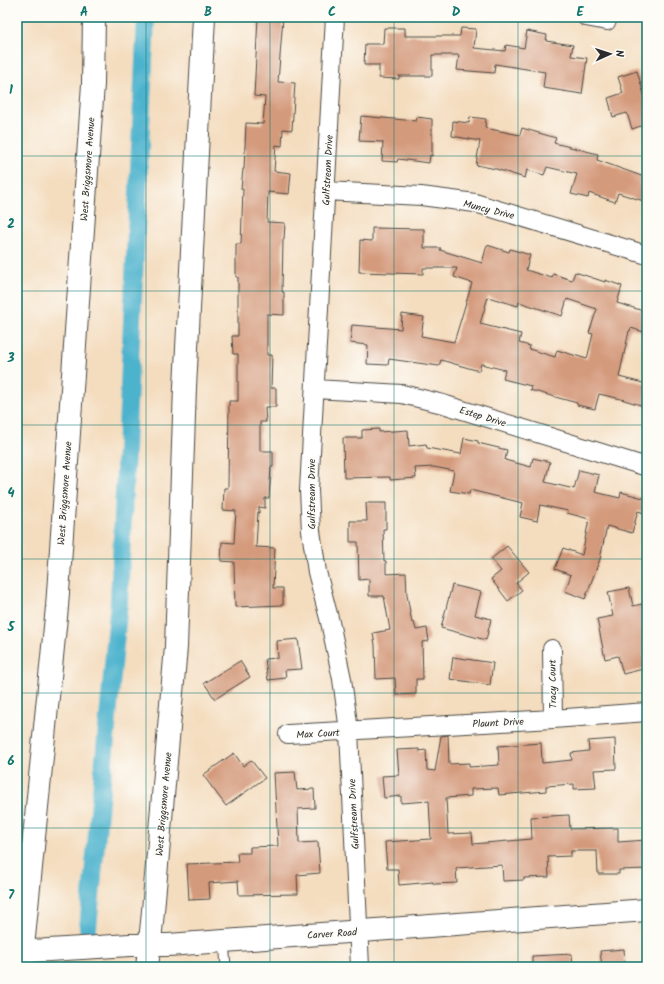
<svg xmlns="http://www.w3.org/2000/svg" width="664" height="984" viewBox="0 0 664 984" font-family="Kalam,sans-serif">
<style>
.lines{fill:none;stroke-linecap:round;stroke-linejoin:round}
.canal{stroke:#4eb3cd;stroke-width:18}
.building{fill:#d49a7c;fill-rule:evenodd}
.service-casing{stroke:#494641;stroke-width:11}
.minor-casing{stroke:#494641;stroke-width:20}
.tertiary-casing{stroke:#494641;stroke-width:24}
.primary-casing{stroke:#494641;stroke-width:24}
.service{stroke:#fff;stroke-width:9}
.minor{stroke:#fff;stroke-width:18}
.tertiary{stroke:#fff;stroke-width:22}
.primary{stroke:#fff;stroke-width:22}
.grid{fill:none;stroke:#0f766e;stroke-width:1;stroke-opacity:0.55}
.labels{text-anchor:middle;stroke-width:3;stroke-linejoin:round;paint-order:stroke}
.street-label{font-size:10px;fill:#2b2b2b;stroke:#fdfcf7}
.neatline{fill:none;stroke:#0f766e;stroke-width:1.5}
.grid-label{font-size:13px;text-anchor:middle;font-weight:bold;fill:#0f766e}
</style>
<rect width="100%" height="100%" fill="#fdfcf7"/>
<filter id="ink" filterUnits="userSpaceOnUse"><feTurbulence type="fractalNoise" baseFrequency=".025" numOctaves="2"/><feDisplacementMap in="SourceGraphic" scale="8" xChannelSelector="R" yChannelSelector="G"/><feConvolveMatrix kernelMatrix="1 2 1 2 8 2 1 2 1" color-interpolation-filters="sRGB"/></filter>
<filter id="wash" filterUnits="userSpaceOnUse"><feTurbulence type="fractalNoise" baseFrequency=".012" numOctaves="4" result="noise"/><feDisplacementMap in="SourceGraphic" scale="16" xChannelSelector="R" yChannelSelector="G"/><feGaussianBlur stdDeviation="0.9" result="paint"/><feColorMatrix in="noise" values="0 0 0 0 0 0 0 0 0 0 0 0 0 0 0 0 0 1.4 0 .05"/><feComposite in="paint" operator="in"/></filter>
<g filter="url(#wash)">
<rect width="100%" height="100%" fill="#f4ddbf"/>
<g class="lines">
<path class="canal" d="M88,928L119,602L146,17"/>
</g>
<g id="blocks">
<path class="building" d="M258,17H283L278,82L295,83L292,130L283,129L282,146L276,145L274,171L291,173L289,194L268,192L267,222L285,223L284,239H283L282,292H284V315L267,314V355H272L271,388H276V407H265L266,422H260V451H273V467H271L269,498H265V508L259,507V513L258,512L256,547L275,548L273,588H283V605L235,607L234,562L221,561L222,542L234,543L236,511L223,510L224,488H228L229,401H238V354H233L232,336H238V277H236V244H241L243,189H241L243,169H244L246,123L263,124L265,97L254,96Z
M384,28H405V36H460L461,28L476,29L474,48L505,51L506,45L524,48L527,31L547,35L546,41L573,45L571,56L587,58L582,94L543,88L545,72L495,64L494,73L457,70L459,55H432V76H399V79L379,78V65H364L365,44H383Z
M637,71L647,104V124L632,129L627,113L613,117L608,98L623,93L618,77Z
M361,116L416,121L417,117L432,119V156L430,155L429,163L398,159L397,162L382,161L383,142L359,141Z
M470,117L486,119L485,128L520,135L522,128L556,138L554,143L598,154L597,160L647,178V202L618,193L615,202L589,193L588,198L571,194L577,174L547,167L544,175L527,170L525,178L496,169L476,165L480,141L452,136L453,121L469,123Z
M372,228L424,229V248H441L440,250L482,263L487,245L509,252L510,249L530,255L526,270L552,278L553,274L572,280L575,272L605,282V280L622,286L617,303L647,312V333L631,328L630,331H629L619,377L647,384V407L621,399L599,394L595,409L577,405V403L530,390L531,386L503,379L505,370L481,364L479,371L441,360L439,366L389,359L388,365L367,364L368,345L350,343L352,325L401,329L402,314L424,317L421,336L454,342L472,283L454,277L457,268H423V274L359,272L360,240L372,241ZM488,297L518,306L519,302L562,316L567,299L597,309L589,333L593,334L587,359L557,350L555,357L529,349L530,346L519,343L521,334L480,324Z
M379,429V432L408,430L409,446L426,444L427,448L461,454L464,438L478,441V443L507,450L505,460L531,467L533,458L550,462L545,482L574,489L579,470L599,475L595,492L620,498L621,492L647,499V514L638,511L632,533L607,526L600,559L585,599L565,591L571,575L555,569L563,548L582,555L589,519L567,513L568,511L540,505L537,521L520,517L523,503L470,490L469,494L450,491L454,471L434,467L415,468L416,478L390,480V477L344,478L343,438H362V430Z
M366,503H386V529H383L384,561H386V574L406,573L407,595L412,623L414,622L416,630L427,628L429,641L422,642L423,679H416V694L396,695L395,678L376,679L375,645L373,633L390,630L384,596H369V579L359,580L358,542H350V521H367Z
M507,546L529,572L516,583L522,590L508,601L491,579L501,571L491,559Z
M452,585L481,592L475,615L491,619L486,640L441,628Z
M629,588L633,606L647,603V653L644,654L647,668L623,674L618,656L605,659L597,619L613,616L608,592Z
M298,639L302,669L285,670L286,678L268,680L265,659L278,658L277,641Z
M453,657L493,663L490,685L450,679Z
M240,661L250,677L215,699L204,683Z
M448,735L449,764L469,763V767L499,765L498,746L541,743L542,763L572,760L571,753L589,751L588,741L615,739L616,769L594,770L596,788L574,789V784L546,786V791L499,795L498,788L471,789V796L446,798L448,834L472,833L473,844L532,839L531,817L569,815L570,829L618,828V842L647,840V869L619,870V874H598L597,851H571V856L548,857L549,877L524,878V880L503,881L502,865L456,868L457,883L434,884L433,882L399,885L398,869H387L385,842L431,839L429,801L401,803V796L384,798L382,776L399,775L397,750L419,749V751L426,750L427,770L435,771L441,736Z
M234,753L243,766L251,760L265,778L226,806L203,775Z
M295,772L297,790L314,789L315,808L298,809L299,843L318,842L320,873L297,875L298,894L239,895L238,881L209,883L210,899L189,900L187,864L238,862L237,853H250V847L278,846L274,773Z
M624,949L625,967H602L600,951Z
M572,954L573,967H532V956Z"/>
</g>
</g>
<g filter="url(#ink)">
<use href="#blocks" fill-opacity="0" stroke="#494641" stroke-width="1"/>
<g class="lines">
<g class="service-casing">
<path id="service" d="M224,941L226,967"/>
</g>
<g class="minor-casing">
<path id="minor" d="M335,17L309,490L311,531L317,572L330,622L342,679L349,731L360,967
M586,17L607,21
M325,191L421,196L475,203L647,255
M315,389L402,394L443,404L647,467
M552,649L553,719
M288,734L553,719L647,712"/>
</g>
<g class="tertiary-casing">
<path id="tertiary" d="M17,952L130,945H168L224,941L647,910"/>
</g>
<g class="primary-casing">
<path id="primary" d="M21,967L57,607L93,84L94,17
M147,967L152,922L176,647L185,387L204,17"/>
</g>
<use href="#service" class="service"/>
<use href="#minor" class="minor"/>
<use href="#tertiary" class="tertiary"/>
<use href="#primary" class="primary"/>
</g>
</g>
<path class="grid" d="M146,17V967M270,17V967M394,17V967M518,17V967M17,156H647M17,291H647M17,425H647M17,559H647M17,693H647M17,828H647"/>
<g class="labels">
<g class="street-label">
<text transform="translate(87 169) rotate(-86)" y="4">West Briggsmore Avenue</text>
<text transform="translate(327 170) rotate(-87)" y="4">Gulfstream Drive</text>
<text transform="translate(489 209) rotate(14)" y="4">Muncy Drive</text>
<text transform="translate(483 416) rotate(17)" y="4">Estep Drive</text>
<text transform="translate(64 493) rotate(-86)" y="4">West Briggsmore Avenue</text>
<text transform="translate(311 494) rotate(-90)" y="4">Gulfstream Drive</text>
<text transform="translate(552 684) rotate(-91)" y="4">Tracy Court</text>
<text transform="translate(498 722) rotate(-3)" y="4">Plaunt Drive</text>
<text transform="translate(318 733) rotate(-3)" y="4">Max Court</text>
<text transform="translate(163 804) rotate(-85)" y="4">West Briggsmore Avenue</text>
<text transform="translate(353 814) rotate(-93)" y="4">Gulfstream Drive</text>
<text transform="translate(332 933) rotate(-4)" y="4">Carver Road</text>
</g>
</g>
<rect width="664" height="984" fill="none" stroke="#fdfcf7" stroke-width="44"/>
<g transform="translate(610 54) rotate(87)" stroke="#fdfcf7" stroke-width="3" paint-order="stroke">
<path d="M0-3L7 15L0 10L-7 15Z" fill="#2b2b2b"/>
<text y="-6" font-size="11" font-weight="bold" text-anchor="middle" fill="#2b2b2b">N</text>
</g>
<rect x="22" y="22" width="620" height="940" class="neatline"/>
<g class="grid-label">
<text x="84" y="16">A</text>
<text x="208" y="16">B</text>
<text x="332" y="16">C</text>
<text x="456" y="16">D</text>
<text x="580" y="16">E</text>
<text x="11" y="94">1</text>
<text x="11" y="228">2</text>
<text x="11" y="362">3</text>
<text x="11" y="497">4</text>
<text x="11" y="631">5</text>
<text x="11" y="765">6</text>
<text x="11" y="899">7</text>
</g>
</svg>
